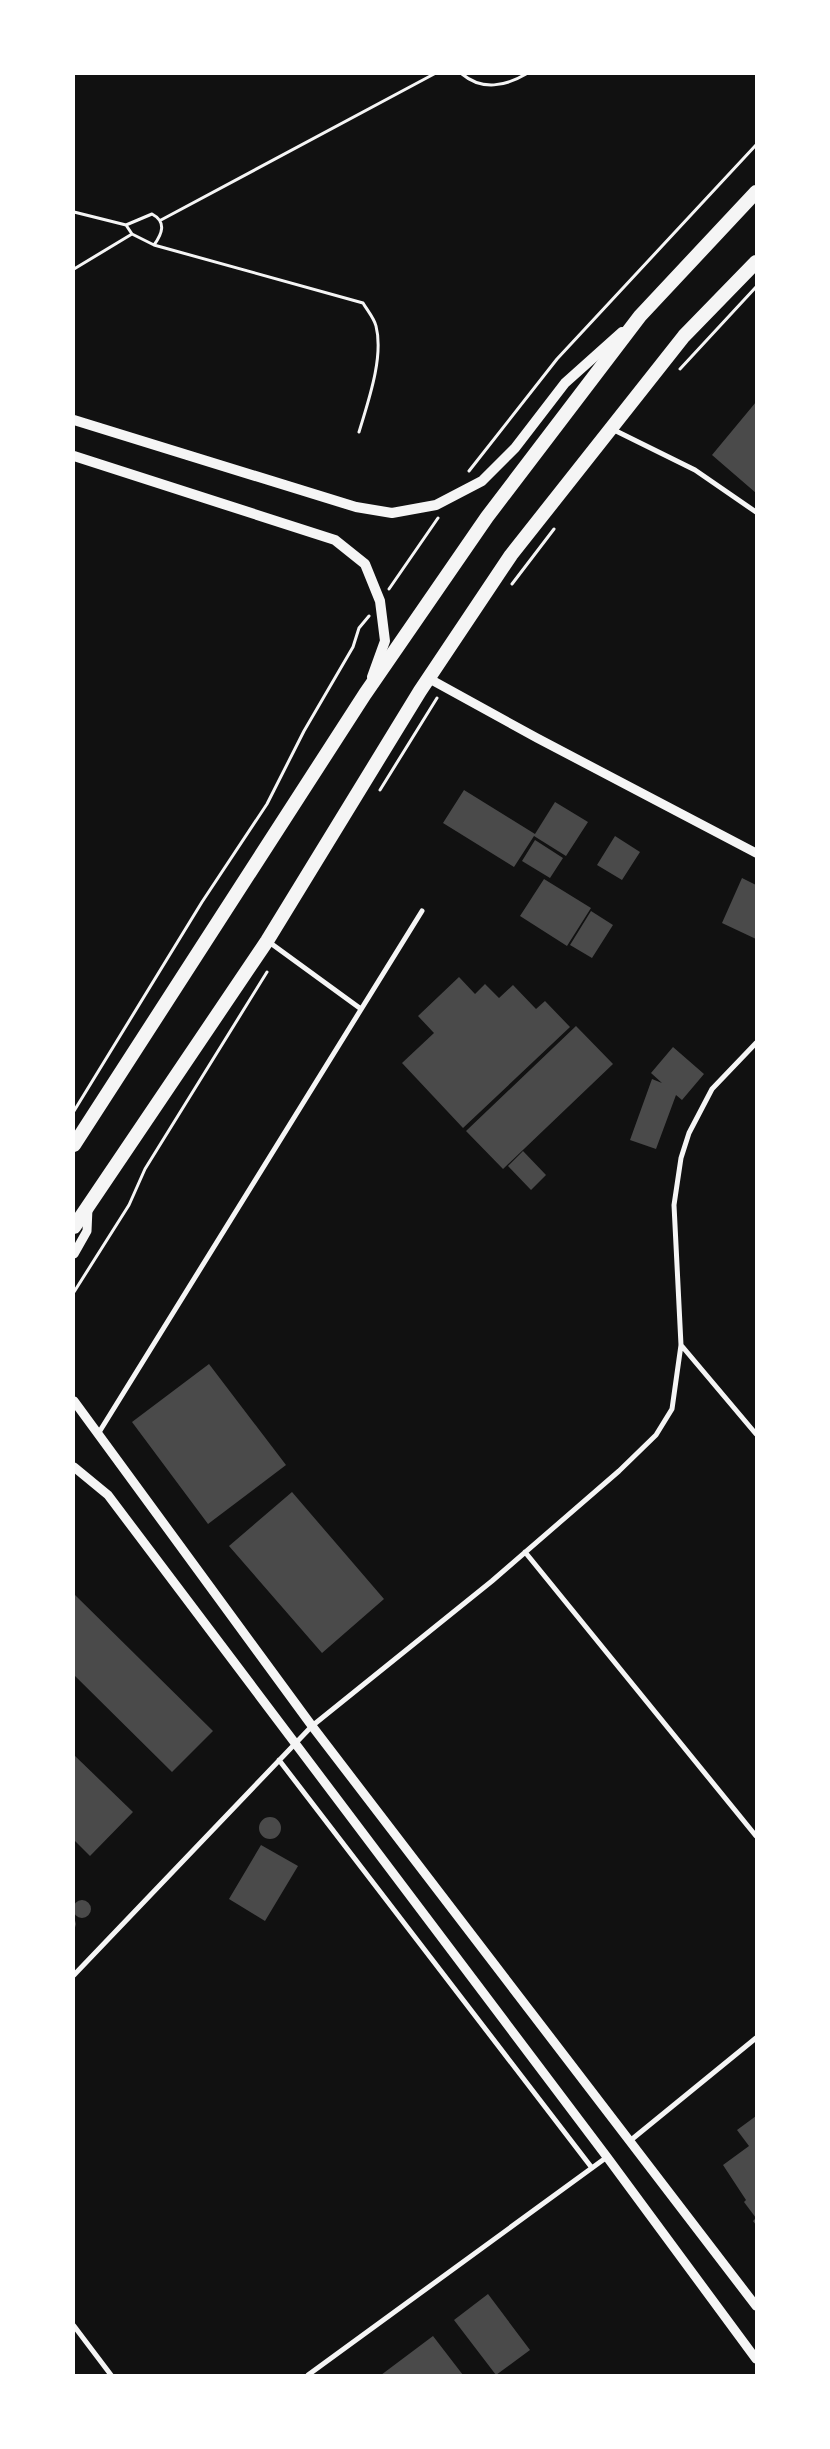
<svg xmlns="http://www.w3.org/2000/svg" width="830" height="2449" viewBox="0 0 830 2449" font-family="'Asap Condensed',sans-serif">
<style>
.building{fill:#4a4a4a}
.lines{fill:none;stroke-linecap:round;stroke-linejoin:round}
.path{stroke:#f5f5f5;stroke-width:3}
.minor{stroke:#f5f5f5;stroke-width:5}
.tertiary{stroke:#f5f5f5;stroke-width:9}
.secondary{stroke:#f5f5f5;stroke-width:10}
.trunk{stroke:#f5f5f5;stroke-width:14}
</style>
<rect width="100%" height="100%" fill="#111"/>
<path class="building" d="M756,402V493L712,455Z
M464,790L535,834L555,802L588,822L566,856L534,836L514,867L443,823Z
M615,836L640,852L622,880L597,865Z
M535,840L563,858L550,878L522,861Z
M742,878L756,885V939L722,923Z
M544,879L591,908L567,946L520,916Z
M591,911L613,925L592,958L570,945Z
M459,977L475,994L485,984L499,998L513,985L536,1009L545,1001L570,1027L463,1128L402,1063L434,1033L418,1016Z
M576,1026L613,1064L503,1169L466,1131Z
M673,1047L704,1074L682,1100L676,1095L656,1149L630,1140L652,1079L662,1083L651,1073Z
M523,1151L546,1175L531,1190L508,1166Z
M209,1364L286,1465L208,1524L132,1422Z
M292,1492L384,1599L322,1653L229,1546Z
M74,1594L213,1731L172,1772L74,1675Z
M74,1755L133,1812L90,1856L74,1840Z
M259 1828a11 11 0 1 1 22 0a11 11 0 1 1-22 0Z
M261,1845L298,1866L265,1921L229,1899Z
M73 1909a9 9 0 1 1 18 0a9 9 0 1 1-18 0Z
M74,1917L76,1924L74,1931Z
M756,2116V2225L753,2221L756,2218L744,2202L746,2200L723,2165L749,2146L737,2130Z
M488,2294L530,2350L496,2375L454,2320Z
M433,2336L463,2375H381Z"/>
<g class="lines">
<path class="path" d="M462,74C482,91 506,86 526,74
M74,212L126,225L132,234L74,269
M161,220L434,74
M126,225L152,214C167,222 162,234 154,245
M132,234L154,245L363,303C367,310 374,318 376,326C384,357 368,402 359,432
M680,369L756,287
M469,471L557,359L756,145
M512,584L554,529
M389,589L438,518
M380,790L437,698
M74,1111L202,902L267,804L304,731L353,647L359,628L369,616
M74,1292L129,1205L145,1169L267,972"/>
<path class="minor" d="M612,429L695,470L756,512
M269,942L361,1009
M681,1345L756,1434
M98,1434L422,911
M525,1552L756,1836
M279,1760L592,2168
M74,1975L312,1726L492,1581L619,1471L656,1435L672,1409L681,1345L674,1205L681,1158L689,1133L712,1089L756,1043
M631,2140L756,2038
M74,2326L111,2375
M308,2375L607,2157"/>
<path class="tertiary" d="M428,678L537,738L756,853
M74,1254L87,1231L88,1208
M74,1401L312,1726L756,2306
M74,1467L108,1495L607,2157L756,2359"/>
<path class="secondary" d="M74,420L356,507L392,513L436,505L482,481L515,448L565,383L622,332
M74,456L335,540L365,564L380,601L385,641L372,677"/>
<path class="trunk" d="M74,1145L365,694L487,517L640,316L756,192
M74,1227L267,941L420,691L511,555L684,336L756,262"/>
</g>
<rect width="830" height="2449" fill="none" stroke="#ffffff" stroke-width="150"/>
</svg>
